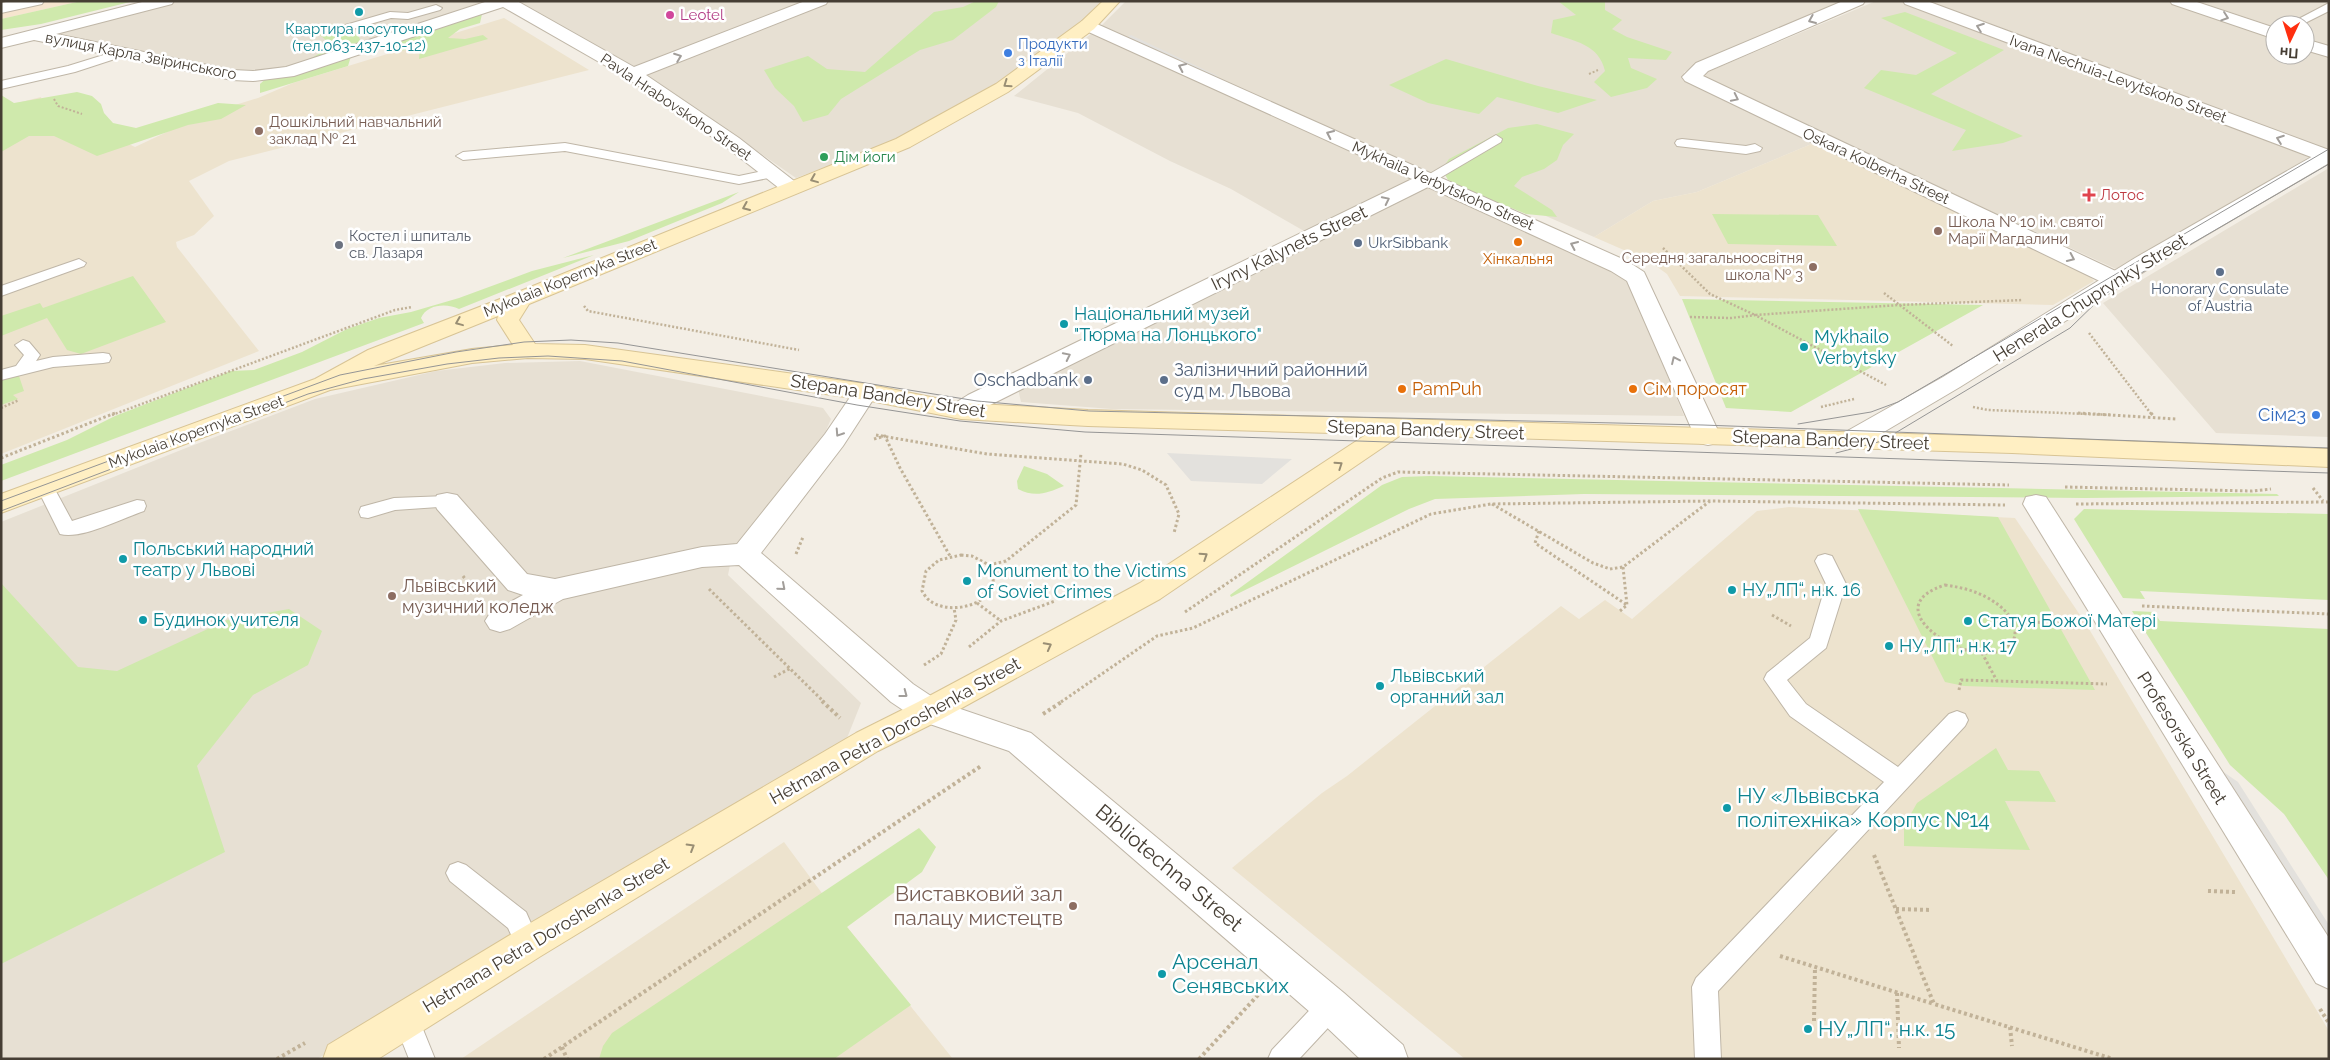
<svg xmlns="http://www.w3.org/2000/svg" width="2330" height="1060" viewBox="0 0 2330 1060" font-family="Raleway,sans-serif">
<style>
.residential{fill:#e7e0d3;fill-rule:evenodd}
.commercial{fill:#f6e5cf}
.education{fill:#ede3ce}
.green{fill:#cfe9ac}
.parking{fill:#e3e1dd}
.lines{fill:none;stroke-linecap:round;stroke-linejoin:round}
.service-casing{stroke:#bfb6a7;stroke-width:2}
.pedestrian-casing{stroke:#bfb6a7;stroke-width:2}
.minor-casing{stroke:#bfb6a7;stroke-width:2}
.tertiary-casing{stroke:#bfb6a7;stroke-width:2}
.secondary-casing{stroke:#d8c495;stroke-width:2}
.path-far3{stroke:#c1b298;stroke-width:2;stroke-dasharray:2 2;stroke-linecap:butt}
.path-far2{stroke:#c1b298;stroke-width:2.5;stroke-dasharray:2 2;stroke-linecap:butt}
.path-far1{stroke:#c1b298;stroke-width:3;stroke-dasharray:2.5 2.5;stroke-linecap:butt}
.path{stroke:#c1b298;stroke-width:4;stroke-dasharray:3 3;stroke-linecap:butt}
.service{fill:#fff;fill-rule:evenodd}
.pedestrian{fill:#fff;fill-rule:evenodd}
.minor{fill:#fff;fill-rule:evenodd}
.tertiary{fill:#fff;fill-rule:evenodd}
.secondary{fill:#ffefc3;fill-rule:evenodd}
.tram{stroke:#959595;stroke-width:1}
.oneway{stroke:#a29e9a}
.oneway2{stroke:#998e74}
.culture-dot{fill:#0f9aa8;stroke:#fff;stroke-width:2}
.hotel-dot{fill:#d1479c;stroke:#fff;stroke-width:2}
.shop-dot{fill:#3f7fe0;stroke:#fff;stroke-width:2}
.education-dot{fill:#8d6e63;stroke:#fff;stroke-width:2}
.leisure-dot{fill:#2e9e5b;stroke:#fff;stroke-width:2}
.health-dot{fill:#e0444e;stroke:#fff;stroke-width:2}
.food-dot{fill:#e8710a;stroke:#fff;stroke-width:2}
.service-dot{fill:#5c6f8a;stroke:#fff;stroke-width:2}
.worship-dot{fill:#6b7280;stroke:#fff;stroke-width:2}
.labels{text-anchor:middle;stroke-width:5;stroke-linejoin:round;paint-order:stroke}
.far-hotel-label{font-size:15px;fill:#b23c85;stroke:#fff;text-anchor:start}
.far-culture-label{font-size:15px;fill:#0d838f;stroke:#fff}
.far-shop-label{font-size:15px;fill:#366cbe;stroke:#fff;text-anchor:start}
.far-street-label{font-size:15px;fill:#463e34;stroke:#fff}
.far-education-label{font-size:15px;fill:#785e54;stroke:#fff;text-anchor:start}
.far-leisure-label{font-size:15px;fill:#27864d;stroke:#fff;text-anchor:start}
.far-health-label{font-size:15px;fill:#be3a42;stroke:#fff;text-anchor:start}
.far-worship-label{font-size:15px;fill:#5b616d;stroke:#fff;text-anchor:start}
.far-service-label{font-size:15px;fill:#4e5e75;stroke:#fff;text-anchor:start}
.far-food-label{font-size:15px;fill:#c56008;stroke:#fff}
.street-label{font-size:18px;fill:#463e34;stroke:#fff}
.culture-label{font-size:18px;fill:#0d838f;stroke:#fff;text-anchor:start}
.service-label{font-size:18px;fill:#4e5e75;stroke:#fff;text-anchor:start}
.food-label{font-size:18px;fill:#c56008;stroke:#fff;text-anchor:start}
.shop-label{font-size:18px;fill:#366cbe;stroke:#fff;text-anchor:end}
.education-label{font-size:18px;fill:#785e54;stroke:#fff;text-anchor:start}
.near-culture-label{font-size:21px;fill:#0d838f;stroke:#fff;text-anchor:start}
.near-street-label{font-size:21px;fill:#463e34;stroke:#fff}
.near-education-label{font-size:21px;fill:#785e54;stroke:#fff;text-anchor:end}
</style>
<rect width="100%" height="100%" fill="#f3eee5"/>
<path class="residential" d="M174,1H496L280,70L253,74L58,35L60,31Z
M513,1H810L637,68Z
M831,1H1102L1081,23L992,86L891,142L796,178L646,74Z
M1126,1H1839L1840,4L1684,72L1685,78L1814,143L1697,192L1653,201L1594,237L1449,174L1431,183L1627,278L1684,416L1112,409L1021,402L1018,389L1318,239L1231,189L1170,161L1078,113L1014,96L1102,25Z
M1876,1H2329V147L2116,269L1708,81L1703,74ZM2275,25H2305V55H2275Z
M2329,168V437L2216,433L2103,303Z
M580,361L823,408L831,419L821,442L733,550L728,575L861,703L847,738L432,992L317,1059H1V522L186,448L315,399L436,371L505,363Z"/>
<path class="commercial" d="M1,1H81L1,19Z"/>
<path class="education" d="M504,18L589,70L229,161L189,181L214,216L194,235L176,242L177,247L259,351L1,454V107L41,97L42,102L135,147L203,115L258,98L293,83Z
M1814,143L2086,272L2094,281L2053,305L1680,296L1667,274L1649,261L1594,237L1653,201L1697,192Z
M1789,507L2015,518L2086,624L2329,1031V1059H1465L1232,868L1322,793L1347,776L1561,606L1579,619L1605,600L1632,619L1757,511Z
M784,842L847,927L953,1059H461Z"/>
<path class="green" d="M81,1H134L41,24L1,30V19Z
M976,1H999L996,7L953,40L920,50L841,99L828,115L803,122L794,106L775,88L764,70L808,56L827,69L865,72L934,12L963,7Z
M1558,1H1605V10L1622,20L1612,29L1627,37L1672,52L1666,60L1628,58L1631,68L1657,79L1647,88L1611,97L1594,82L1605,71C1599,44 1574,41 1551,33L1553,20L1576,15Z
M1905,12L2004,50L1931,94L2023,136L2003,143L1952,151L1966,130L1864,88L1881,70L1916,75L1957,53L1881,18Z
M482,14L480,23L460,29L448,38L465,39L483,35L488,39L419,59L420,48L398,51L388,49L404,38Z
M334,24L358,35L361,42L372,49L351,56L348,66L260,93V84C279,66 305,66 325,49L326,40L311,28Z
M1446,59L1538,86L1597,100L1558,113L1497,97L1479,114L1428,103L1389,85Z
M77,92L92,96L101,104L104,113L113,123L136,128L218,103L246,105L221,119L188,125L97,156L54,136H29L1,152V95L14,103Z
M1537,124L1574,134L1563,145L1557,160L1544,169L1522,177L1514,186L1552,210L1557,217L1526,214L1477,194L1448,180L1442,169L1449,159L1508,128Z
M739,192L722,203L629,241L563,258Z
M1712,214L1818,215L1837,246L1728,244Z
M594,255L459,309C447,303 427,304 421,318L424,323L1,481V465L67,440L115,416L231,371L254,370L302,352L347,329L379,318L411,312L459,298L532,271Z
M133,276L166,322L81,354L67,350L47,318L1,336V316L40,303L43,308Z
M1682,299L1983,305L1791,412L1726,408Z
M19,376L24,391L13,395L18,399L1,405V380Z
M1024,466L1047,474L1064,486C1047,493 1035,498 1018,489L1017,481Z
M1430,476L2277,494L2279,496L2085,498L1584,494L1435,499L1409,509L1231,597L1230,595L1382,485L1402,477Z
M1858,509L1998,517L2095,690L1964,686L1945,682Z
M2084,509L2329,514V600L2140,591L2145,599L2123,598L2074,519Z
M1,583L78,667L117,671L227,620L289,609L322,631L308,665L253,695L197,766L225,852L1,964Z
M2132,611L2154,612L2160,621L2329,629V880L2284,814L2230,765Z
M1996,748L2008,770L2039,771L2056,802L2005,801L2030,850L1904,846V826L1917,803Z
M919,828L936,847L922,872L847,927L911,1005L834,1059H599L603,1046L612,1033Z"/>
<path class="parking" d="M1131,35L1218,76L1215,77L1127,37Z
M1167,453L1292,459L1262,484L1191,481Z
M2209,762L2238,782L2329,925V947Z"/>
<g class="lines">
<g class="service-casing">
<path id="service" d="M2329,3V11L2301,25H2287Z
M436,5L442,8L440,10L408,19L391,18L346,31L340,28L342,26L390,12L408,13Z
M123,49L127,51V55L75,72L1,89V81L68,66Z
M1496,135L1502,139L1501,142L1433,182L1428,183L1421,179Z
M1682,139L1746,146L1755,144L1762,148L1760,151L1746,154L1677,146L1675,143L1677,140Z
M565,143L739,176L773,169L780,173L778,176L739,184L565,151L463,160L456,156L463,152Z
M79,259L86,263L84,266L1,296V286Z
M23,340L29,342L40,355L36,361L53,357L103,353L109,354L111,358L109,362L103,363L53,367L1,380V370L16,366L24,355L15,345Z
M46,482L52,484L72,521L137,500L144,501L146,506L144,511C123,518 81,540 60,534L37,488L40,484Z
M447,496L453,498L456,502L453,506L395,510L368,518L361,517L359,512L361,507L394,498Z
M1825,554L1832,556L1846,584L1826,648L1787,680L1806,704L1898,767L1949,714L1957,711L1965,714L1968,720L1965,726L1718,991L1721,1059H1695L1692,987L1696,978L1884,782L1790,716L1764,679L1767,673L1810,638L1826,584L1815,561L1818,556Z
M458,862L466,865L526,912L540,944L537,952L528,956L519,952L508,928L450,881L446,873L450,865Z
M1331,993L1340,997L1344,1006L1340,1015L1299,1059H1268L1272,1050L1322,997Z
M407,1008L416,1012L435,1059H409L394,1021L398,1012Z"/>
</g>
<g class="pedestrian-casing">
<path id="pedestrian" d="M2036,495L2046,497L2329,938V989L2316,983L2023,504L2026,497Z"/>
</g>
<g class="minor-casing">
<path id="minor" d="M11,1H44L42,4L1,13V3Z
M146,1H174L172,4L56,34L232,70L253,71L286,67L488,1H517L634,67L805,1H828L826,4L646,75L739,138L798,184L801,188L798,192L791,194L784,192L725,146L627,78L503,7L294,76L253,81L232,80L34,40L1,48V38Z
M1843,1H1865L1863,4L1708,71L1703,76L2124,275L2127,280L2124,285L2116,287L2108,285L1685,81L1682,77L1696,63Z
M1903,1H1927L2329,150V161L2319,160L1905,4Z
M2170,1H2194L2275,28V39L2172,4Z
M1088,20L1627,261L1644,272L1721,437L1717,443L1708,445L1699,443L1695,437L1627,281L1611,271L1428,187L986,407C974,414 966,420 952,417L949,411L952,405L968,395L1412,179L1082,29L1080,25L1082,21Z
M2305,39L2329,46V57L2305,50Z
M866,384L875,387L878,392L843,446L761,553L913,684L940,702L1031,733L1344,993L1403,1045L1408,1059H1360L1318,1019L1009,751L918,720L891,702L739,565L702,567L563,599L510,629L500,632L490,629L485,621L490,613L523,595L508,590L437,509L434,502L437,495L447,493L457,495L527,574L555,579L702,547L737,544L825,434L857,387Z"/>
</g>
<g class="tertiary-casing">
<path id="tertiary" d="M2329,149V163L2150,268L1960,387L1860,446L1851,448L1842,446L1838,440L1842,434L1943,377L2135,258L2322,151Z"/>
</g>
<g class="secondary-casing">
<path id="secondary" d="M1103,1H1120L1094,29L1008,92L910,147L529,304L519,320L535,344L585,345L866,384L961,403L1088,410L2012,437L2329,449V467L2012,453L1401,435L1160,599L940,720L878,751L541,956L378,1059H323L328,1045L515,932L856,733L918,702L1140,583L1367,434L1088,426L961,419L866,400L585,359L528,358L472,363L330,390L1,513V494L315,379L368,350L513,294L896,139L996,84L1082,21ZM498,316L497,320L513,345L472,349L374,366Z"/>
</g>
<path class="path-far3" d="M1589,74L1598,70
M54,99L58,106L82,114"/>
<path class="path-far2" d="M1663,248L1710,294L1755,315L1899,305L2023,300
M1884,293L1953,346
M584,306L588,311L799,350
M1690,317L1731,318L1755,315L1886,385
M2089,333L2152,415
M1821,407L1854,399
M1973,407L1988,410L2112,415
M1,408L19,400
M112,415L395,310L412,307"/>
<path class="path-far1" d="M2078,413L2176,419
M2151,413L2154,417
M876,435L987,454L1123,464L1142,470L1166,485L1179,514L1174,533
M874,439L885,436L900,468L950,556
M1,458L115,413
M2065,487L2252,491L2271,489
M2313,488L2323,501
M1492,504L1593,563L1610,569L1623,567L1710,501
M2076,504L2329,502
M1539,531L1535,543L1627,605
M796,554L803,537
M961,555L972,556L989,565C991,571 994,578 993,584C987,607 947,615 929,600C926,598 924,594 922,591L926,571L939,560Z
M989,565L1006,561L1076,505L1081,453
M1623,567L1627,605
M463,576L477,595
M1945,585C1966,588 1984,593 2001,607C2027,630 2015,656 1981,653C1944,650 1882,605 1945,585Z
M709,589L824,702
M977,603L1001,621
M2142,606L2329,614
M1620,611L1627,605
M1185,612L1382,478L1398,472L2009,485
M1772,615L1791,626
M2013,621L2070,624
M969,647L1001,621L1055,601
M1982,653L1997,681
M924,665L941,654L956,620L954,608
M774,677L791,668
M1959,690L1961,680L2107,684
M1061,702L1157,636L1193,628L1431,514L1491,504L1710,501L2005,505"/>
<path class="path" d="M822,701L840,718
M1043,714L1063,701
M1874,855L1934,1004L2113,1059
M2208,891L2235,892
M1896,909L1932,910
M1780,956L1934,1004
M1897,993L1899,1048
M2320,1009L2329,1023
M1814,1021L1815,967
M2010,1027L2012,1046
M562,1047L567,1059
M277,1059L305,1043
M544,1059L981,766
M1199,1059L1258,995"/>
<use href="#service" class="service"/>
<use href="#pedestrian" class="pedestrian"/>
<use href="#minor" class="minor"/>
<use href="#tertiary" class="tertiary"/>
<use href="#secondary" class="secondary"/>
<path class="tram" d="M1798,424L1871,412L1898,402L2329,149
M1836,453L1882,441L2070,328L2105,294L2329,164
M1,501L340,375L456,352L524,342L571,340L618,343L977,401L1089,411L1703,425L2329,448
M1,511L308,394L363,379L447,364L499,358L548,356L622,361L857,405L960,421L1085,432L2329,473"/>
</g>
<defs><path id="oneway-chevron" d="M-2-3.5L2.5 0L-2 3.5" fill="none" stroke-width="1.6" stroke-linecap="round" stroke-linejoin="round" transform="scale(1.25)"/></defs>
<g class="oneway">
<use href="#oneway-chevron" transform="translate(2225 17) rotate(19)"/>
<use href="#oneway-chevron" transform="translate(1812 20) rotate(157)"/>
<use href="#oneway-chevron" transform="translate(1980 27) rotate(-160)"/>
<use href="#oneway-chevron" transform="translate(678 57) rotate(-21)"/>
<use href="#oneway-chevron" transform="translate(1182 67) rotate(-155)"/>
<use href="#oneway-chevron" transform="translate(1735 98) rotate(26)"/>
<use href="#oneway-chevron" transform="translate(1330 134) rotate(-155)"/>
<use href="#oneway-chevron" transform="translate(2280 139) rotate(-160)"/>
<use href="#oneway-chevron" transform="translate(1386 200) rotate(-26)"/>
<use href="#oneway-chevron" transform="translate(1574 245) rotate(-156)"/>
<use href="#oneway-chevron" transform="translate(2071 258) rotate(25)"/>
<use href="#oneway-chevron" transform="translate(1067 356) rotate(-26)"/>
<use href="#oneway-chevron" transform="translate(1675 360) rotate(-115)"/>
<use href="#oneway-chevron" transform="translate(839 433) rotate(123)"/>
<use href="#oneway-chevron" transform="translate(782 587) rotate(41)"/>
<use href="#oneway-chevron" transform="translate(904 694) rotate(37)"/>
</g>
<g class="oneway2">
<use href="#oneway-chevron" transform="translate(1007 84) rotate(145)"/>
<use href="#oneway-chevron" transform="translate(814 179) rotate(158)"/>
<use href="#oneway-chevron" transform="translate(746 207) rotate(157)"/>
<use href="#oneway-chevron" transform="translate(459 322) rotate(158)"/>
<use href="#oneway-chevron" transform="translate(1339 465) rotate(-34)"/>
<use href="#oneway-chevron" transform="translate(1204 556) rotate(-33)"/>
<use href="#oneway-chevron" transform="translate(1048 646) rotate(-28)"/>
<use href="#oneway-chevron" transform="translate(691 847) rotate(-31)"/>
</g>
<g class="culture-dot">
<circle cx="359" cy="12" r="5"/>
<circle cx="1064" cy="324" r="5"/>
<circle cx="1804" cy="347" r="5"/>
<circle cx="123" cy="559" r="5"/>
<circle cx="967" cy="581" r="5"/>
<circle cx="1732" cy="590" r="5"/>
<circle cx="143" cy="620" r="5"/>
<circle cx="1968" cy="621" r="5"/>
<circle cx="1889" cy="646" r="5"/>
<circle cx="1380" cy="686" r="5"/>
<circle cx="1727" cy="808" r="5"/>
<circle cx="1162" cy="974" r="5"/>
<circle cx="1808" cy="1029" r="5"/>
</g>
<circle class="hotel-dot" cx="670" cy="15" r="5"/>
<g class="shop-dot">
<circle cx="1008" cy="53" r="5"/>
<circle cx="2316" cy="415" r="5"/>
</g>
<g class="education-dot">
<circle cx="259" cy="131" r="5"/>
<circle cx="1938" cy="231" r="5"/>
<circle cx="1813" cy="267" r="5"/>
<circle cx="392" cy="596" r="5"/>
<circle cx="1073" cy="906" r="5"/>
</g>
<circle class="leisure-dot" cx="824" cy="157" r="5"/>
<path class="health-dot" d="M2086.5 187.5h5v5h5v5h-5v5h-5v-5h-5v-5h5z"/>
<g class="food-dot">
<circle cx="1518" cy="242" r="5"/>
<circle cx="1402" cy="389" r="5"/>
<circle cx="1633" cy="389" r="5"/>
</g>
<g class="service-dot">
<circle cx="1358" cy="243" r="5"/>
<circle cx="2220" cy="272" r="5"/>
<circle cx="1088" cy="380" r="5"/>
<circle cx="1164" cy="380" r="5"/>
</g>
<circle class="worship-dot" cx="339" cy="245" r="5"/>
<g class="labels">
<g class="far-hotel-label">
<text x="680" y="20">Leotel</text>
</g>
<g class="far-culture-label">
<text x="359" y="34">Квартира посуточно<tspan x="359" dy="17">(тел.063-437-10-12)</tspan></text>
</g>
<g class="far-shop-label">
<text x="1018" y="49">Продукти<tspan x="1018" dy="17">з Італії</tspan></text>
</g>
<g class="far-street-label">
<text transform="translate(141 56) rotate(11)" y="5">вулиця Карла Звіринського</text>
<text transform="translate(2118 79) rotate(20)" y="5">Ivana Nechuia-Levytskoho Street</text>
<text transform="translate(676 107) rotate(34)" y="5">Pavla Hrabovskoho Street</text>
<text transform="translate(1876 166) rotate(25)" y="5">Oskara Kolberha Street</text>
<text transform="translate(1443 186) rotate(24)" y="5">Mykhaila Verbytskoho Street</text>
<text transform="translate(570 278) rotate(-22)" y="5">Mykolaia Kopernyka Street</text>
<text transform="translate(196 432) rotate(-20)" y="5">Mykolaia Kopernyka Street</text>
</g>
<g class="far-education-label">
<text x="269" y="127">Дошкільний навчальний<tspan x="269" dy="17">заклад № 21</tspan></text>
<text x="1948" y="227">Школа № 10 ім. святої<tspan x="1948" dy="17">Марії Магдалини</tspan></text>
<text x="1803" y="263" text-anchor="end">Середня загальноосвітня<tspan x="1803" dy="17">школа № 3</tspan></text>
</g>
<g class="far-leisure-label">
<text x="834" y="162">Дім йоги</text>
</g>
<g class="far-health-label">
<text x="2100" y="200">Лотос</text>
</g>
<g class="far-worship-label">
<text x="349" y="241">Костел і шпиталь<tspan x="349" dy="17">св. Лазаря</tspan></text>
</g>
<g class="far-service-label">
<text x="1368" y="248">UkrSibbank</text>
<text x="2220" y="294" text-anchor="middle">Honorary Consulate<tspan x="2220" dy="17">of Austria</tspan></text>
</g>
<g class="far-food-label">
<text x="1518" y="264">Хінкальня</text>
</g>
<g class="street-label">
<text transform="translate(1289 248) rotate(-26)" y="6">Iryny Kalynets Street</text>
<text transform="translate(2090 298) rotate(-32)" y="6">Henerala Chuprynky Street</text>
<text transform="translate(888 396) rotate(9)" y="6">Stepana Bandery Street</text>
<text transform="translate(1426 430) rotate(2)" y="6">Stepana Bandery Street</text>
<text transform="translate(1831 440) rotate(2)" y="6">Stepana Bandery Street</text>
<text transform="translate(895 731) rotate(-29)" y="6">Hetmana Petra Doroshenka Street</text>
<text transform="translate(2182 738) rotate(58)" y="6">Profesorska Street</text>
<text transform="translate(546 935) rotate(-31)" y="6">Hetmana Petra Doroshenka Street</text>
</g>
<g class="culture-label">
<text x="1074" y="320">Національний музей<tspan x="1074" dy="21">"Тюрма на Лонцького"</tspan></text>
<text x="1814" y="343">Mykhailo<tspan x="1814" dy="21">Verbytsky</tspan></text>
<text x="133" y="555">Польський народний<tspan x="133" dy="21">театр у Львові</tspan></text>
<text x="977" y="577">Monument to the Victims<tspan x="977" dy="21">of Soviet Crimes</tspan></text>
<text x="1742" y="596">НУ„ЛП“, н.к. 16</text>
<text x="153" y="626">Будинок учителя</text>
<text x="1978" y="627">Статуя Божої Матері</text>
<text x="1899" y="652">НУ„ЛП“, н.к. 17</text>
<text x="1390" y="682">Львівський<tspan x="1390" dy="21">органний зал</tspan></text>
</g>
<g class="service-label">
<text x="1174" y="376">Залізничний районний<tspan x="1174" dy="21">суд м. Львова</tspan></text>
<text x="1078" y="386" text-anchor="end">Oschadbank</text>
</g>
<g class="food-label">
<text x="1412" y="395">PamPuh</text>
<text x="1643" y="395">Сім поросят</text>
</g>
<g class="shop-label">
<text x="2306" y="421">Сім23</text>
</g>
<g class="education-label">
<text x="402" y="592">Львівський<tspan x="402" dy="21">музичний коледж</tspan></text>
</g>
<g class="near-culture-label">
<text x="1737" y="803">НУ «Львівська<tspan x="1737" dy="24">політехніка» Корпус №14</tspan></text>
<text x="1172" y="969">Арсенал<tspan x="1172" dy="24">Сенявських</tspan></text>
<text x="1818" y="1036">НУ„ЛП“, н.к. 15</text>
</g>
<g class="near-street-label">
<text transform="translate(1169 868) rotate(40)" y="7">Bibliotechna Street</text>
</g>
<g class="near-education-label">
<text x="1063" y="901">Виставковий зал<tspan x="1063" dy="24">палацу мистецтв</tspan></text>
</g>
</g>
<rect width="2330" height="1060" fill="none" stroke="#463e34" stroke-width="5"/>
<g transform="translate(2290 40) rotate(184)"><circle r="24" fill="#ffffff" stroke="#b5b2ae"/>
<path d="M0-4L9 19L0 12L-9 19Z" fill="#ff2f10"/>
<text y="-8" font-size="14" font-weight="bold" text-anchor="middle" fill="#463e34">Пн</text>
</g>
</svg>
